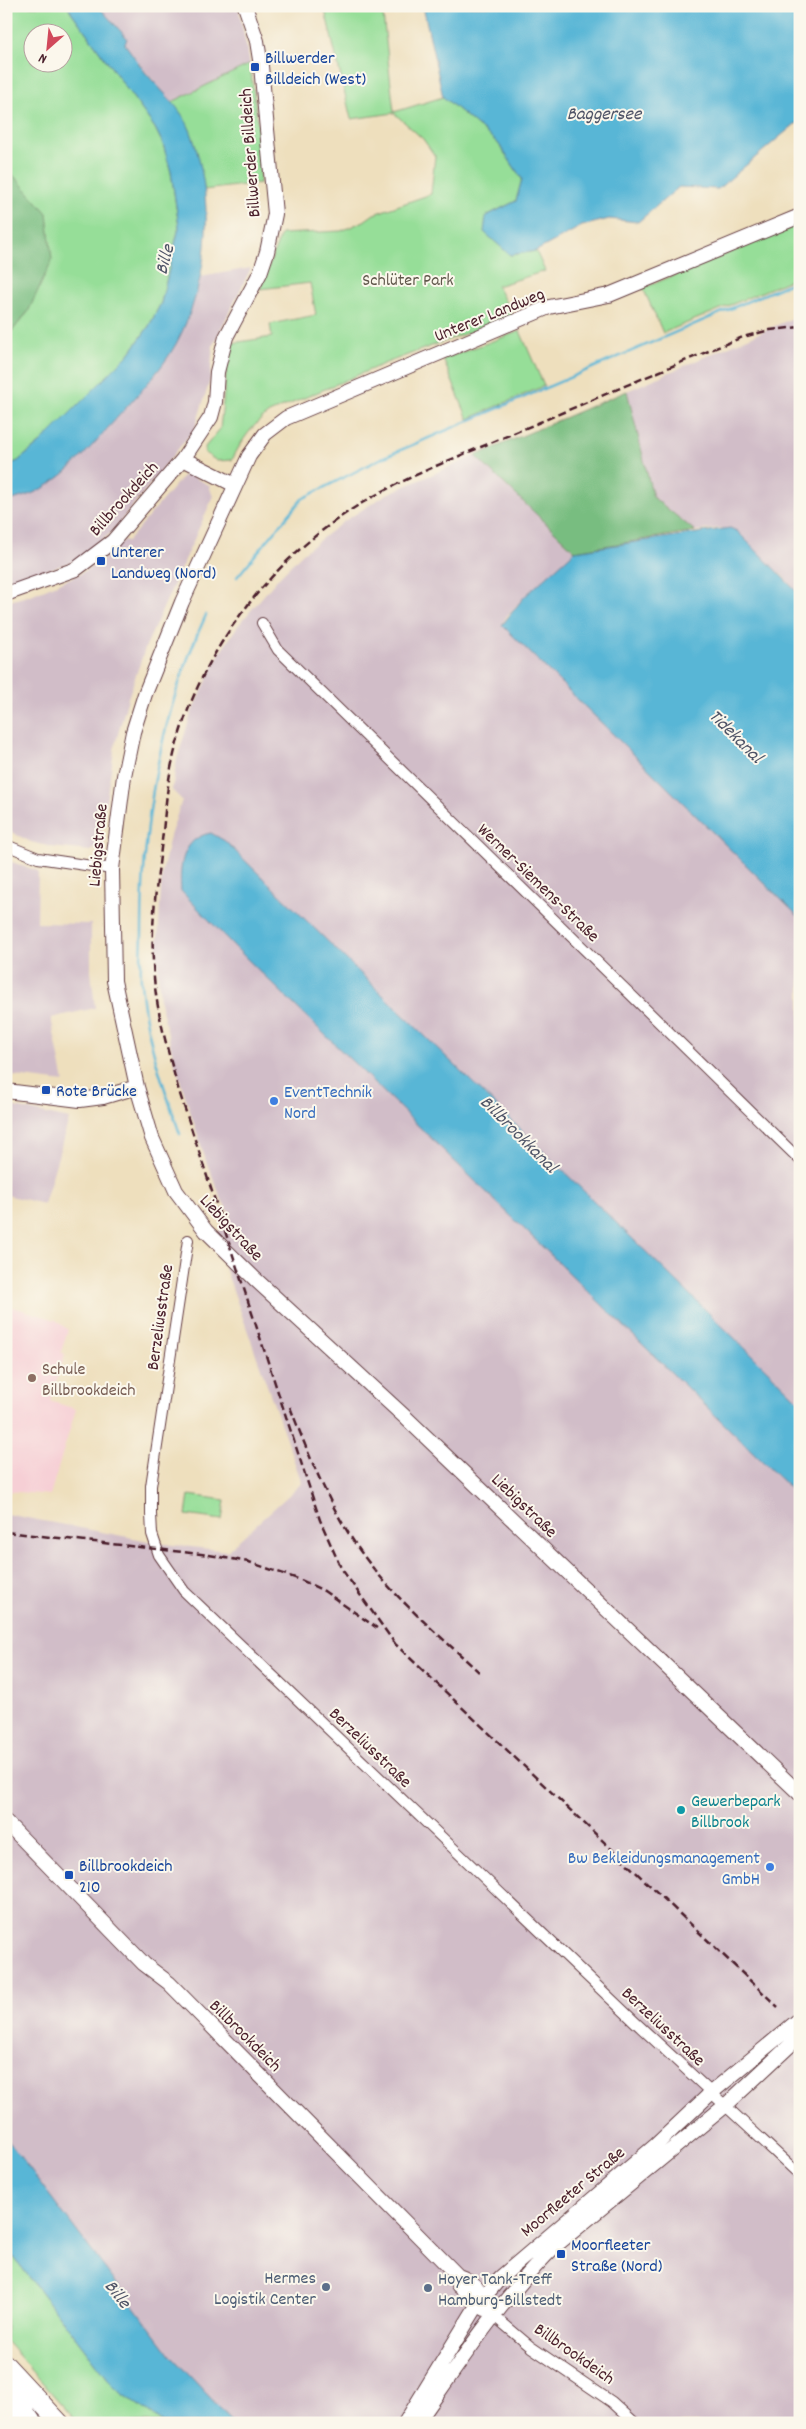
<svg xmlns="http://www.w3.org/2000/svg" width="806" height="2429" viewBox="0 0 806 2429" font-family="Dekko,sans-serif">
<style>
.built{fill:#f6cfd5}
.industrial{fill:#d1bdc8}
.green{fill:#96de98;stroke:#707e62;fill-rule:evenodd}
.forest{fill:#78bd80;stroke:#616e56}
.water{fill:#58b6d6;stroke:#516a80}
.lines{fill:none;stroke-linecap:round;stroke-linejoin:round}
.stream{stroke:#58b6d6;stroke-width:2.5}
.street-casing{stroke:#633c41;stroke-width:12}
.secondary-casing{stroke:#633c41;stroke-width:16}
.highway-casing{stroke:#633c41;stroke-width:20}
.street{stroke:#fff;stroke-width:10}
.secondary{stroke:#fff;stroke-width:14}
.highway{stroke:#fff;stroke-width:18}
.rail{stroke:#4a1f2b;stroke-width:2.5;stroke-dasharray:8 4;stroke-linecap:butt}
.transit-dot{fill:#1a4fb4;stroke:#fbf7ec;stroke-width:2}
.shop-dot{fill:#3f7fe0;stroke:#fbf7ec;stroke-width:2}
.education-dot{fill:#8d6e63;stroke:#fbf7ec;stroke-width:2}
.culture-dot{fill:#0f9aa8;stroke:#fbf7ec;stroke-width:2}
.service-dot{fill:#5c6f8a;stroke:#fbf7ec;stroke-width:2}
.labels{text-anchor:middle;stroke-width:4;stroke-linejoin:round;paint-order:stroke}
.transit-label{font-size:18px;fill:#164399;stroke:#fbf7ec;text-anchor:start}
.street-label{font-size:18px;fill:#4a1f2b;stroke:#fbf7ec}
.park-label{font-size:18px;fill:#61584c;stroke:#fbf7ec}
.shop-label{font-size:18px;fill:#366cbe;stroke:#fbf7ec;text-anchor:start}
.education-label{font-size:18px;fill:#785e54;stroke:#fbf7ec;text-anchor:start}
.culture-label{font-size:18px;fill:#0d838f;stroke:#fbf7ec;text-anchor:start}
.service-label{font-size:18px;fill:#4e5e75;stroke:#fbf7ec;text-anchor:end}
.water-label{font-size:19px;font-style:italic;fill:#4f5467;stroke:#fbf7ec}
</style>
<rect width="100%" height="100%" fill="#fbf7ec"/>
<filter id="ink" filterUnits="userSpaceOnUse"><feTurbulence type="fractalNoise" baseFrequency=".02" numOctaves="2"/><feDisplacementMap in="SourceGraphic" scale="10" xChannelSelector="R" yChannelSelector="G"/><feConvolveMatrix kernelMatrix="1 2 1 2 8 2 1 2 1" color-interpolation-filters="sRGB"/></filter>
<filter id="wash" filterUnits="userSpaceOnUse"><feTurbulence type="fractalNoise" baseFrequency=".0096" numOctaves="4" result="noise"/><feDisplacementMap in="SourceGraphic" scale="20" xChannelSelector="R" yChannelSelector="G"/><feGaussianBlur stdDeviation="1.12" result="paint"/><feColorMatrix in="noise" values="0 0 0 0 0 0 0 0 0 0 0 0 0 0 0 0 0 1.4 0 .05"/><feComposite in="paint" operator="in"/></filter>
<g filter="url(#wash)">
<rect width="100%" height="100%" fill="#eedfbd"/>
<path class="built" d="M6,1305L56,1320L68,1330L61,1352L65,1354L50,1401L76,1409L50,1495L7,1491L6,1493Z"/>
<path class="industrial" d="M98,6H238L250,64L172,102L145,71L125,44L126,38Z
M251,268L213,345L210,380L195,428L111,533L75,561L6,583V502L41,489L76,463L157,373L191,307L200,277Z
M800,315V595L782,575L721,528L695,531L653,497L627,391Z
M475,456L575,551L524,597L506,617L502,625L800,918V1402L225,841L181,869V891L237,949L800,1498V2423H234L173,2358L6,2138V1514L165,1544L227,1551L302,1483L214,1237L231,1216L222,1200L206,1161L175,1064L160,1001L157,956L162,873L170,836L182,800L172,790L177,759L191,714L220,653L237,627L280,576L303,553L343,522L387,494Z
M189,475L209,485L213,497L146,646L128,698L115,745L99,844L91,851L52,847L31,842L11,832L6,830V602L31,595L80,574L104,559L124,540L128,541L183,476Z
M6,860L38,871L37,923L91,924V971L95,1008L51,1018L64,1082L6,1075Z
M6,1105L69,1119L44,1204L6,1195Z"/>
<path class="green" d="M6,6H67L155,128L163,144L171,172L179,227L161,303L149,326L129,354L41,442L18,461L6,466V338L28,312L46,213L6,167ZM32,32H62V62H32Z
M324,6H382L394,112L443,97L498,143L522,179L516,201L486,216L510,255L536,251L545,271L497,286L513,316L386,363L269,413C251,426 242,440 232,460L217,461L205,453V447L220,429L228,356L232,343L272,337L270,324L316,315L310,283L260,289L281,234L341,231L364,221L374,214L431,194L435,156L423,139L394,113L351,119Z
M250,64L260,140V183L204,190L190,131L172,102Z
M800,224V276L663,333L643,288Z
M520,331L544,386L468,419L443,359Z
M189,1495L225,1500L222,1520L186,1515Z
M6,2247L115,2388L163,2423H78L6,2341Z"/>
<path class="forest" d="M6,167L47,213L52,260L28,312L6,338Z
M627,391L653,497L695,531L575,551L475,456Z"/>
<path class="water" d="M67,6H98L127,38L125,44C132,53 138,63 145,72C161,91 182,108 191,132C214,197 211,269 182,332C168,364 139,393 116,419C93,444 72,472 42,489C31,495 18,498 6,502V466L18,461L41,442L129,354L149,326L161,303L179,227L171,172L163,144L155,128Z
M423,6H800V123L795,124L718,189L679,187L638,222L609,219L582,226L536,251L510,255L484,232L486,216L516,201L522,179L498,143L443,97Z
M730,528L737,531L800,595V918L502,625L524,597L575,551Z
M211,833L225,841L800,1402V1498L237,949L181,891C179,866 182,838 211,833Z
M6,2138L173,2358L234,2423H163L115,2388L6,2247Z"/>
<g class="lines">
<path class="stream" d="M237,577L302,499L382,458L800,279
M180,1134C164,1087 147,1041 142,992C139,972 142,951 142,931C142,822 160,714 206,615"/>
</g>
</g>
<g filter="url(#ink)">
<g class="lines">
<g class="street-casing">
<path id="street" d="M262,623L278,650L800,1160
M6,845L38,858L112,869
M188,1240L151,1486V1514L152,1534L159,1555L184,1591L635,2022L800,2175
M493,2315L531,2347L612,2402L635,2423"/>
</g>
<g class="secondary-casing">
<path id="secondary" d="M800,216L609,295L549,307L286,418L265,434L249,456L182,602L145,694L133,732L124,776L112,869L114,981L137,1087L152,1138L176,1191L206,1231L255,1279L404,1416L800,1794
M183,459L235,485
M6,594L76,569L113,541L183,459L211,417L215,402L217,372L226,337L260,273L267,252L275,214L261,66L257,41L245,6
M6,1091L80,1100L103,1097L137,1087
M6,1822L144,1964L169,1983L458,2276C477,2282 485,2298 493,2315
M458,2276V2285L485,2309
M405,2423L478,2304L501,2277L656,2145L712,2092L800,2019
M417,2423C460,2362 501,2299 555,2246L726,2105L800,2036"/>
</g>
<g class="highway-casing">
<path id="highway" d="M6,2365L60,2423
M6,2384L33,2423
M6,2410L15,2423"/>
</g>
<use href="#street" class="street"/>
<use href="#secondary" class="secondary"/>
<use href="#highway" class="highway"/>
<path class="rail" d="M290,1407C313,1466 337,1526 378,1574C408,1610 445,1640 479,1672
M6,1532L209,1555L249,1562L301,1580L324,1591L377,1628
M392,1641L778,2007
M396,1645L341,1568L320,1520L178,1088C167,1047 154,1004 153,961C151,918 158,874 163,832C165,811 167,789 171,768C193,659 268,560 362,503C409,475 463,455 514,433C590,401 666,368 743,337L770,330L800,327"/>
</g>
</g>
<g class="transit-dot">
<rect x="250" y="62" width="10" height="10" rx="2.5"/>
<rect x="96" y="556" width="10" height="10" rx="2.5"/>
<rect x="41" y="1085" width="10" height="10" rx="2.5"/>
<rect x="64" y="1870" width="10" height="10" rx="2.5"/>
<rect x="556" y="2249" width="10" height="10" rx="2.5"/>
</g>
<g class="shop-dot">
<circle cx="274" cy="1101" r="5"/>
<circle cx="770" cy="1867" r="5"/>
</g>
<circle class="education-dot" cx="32" cy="1378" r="5"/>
<circle class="culture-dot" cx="681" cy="1810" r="5"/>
<g class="service-dot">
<circle cx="326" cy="2287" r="5"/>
<circle cx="428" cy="2288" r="5"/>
</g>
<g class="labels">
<g class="transit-label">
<text x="265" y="63">Billwerder<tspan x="265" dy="21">Billdeich (West)</tspan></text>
<text x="111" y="557">Unterer<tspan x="111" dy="21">Landweg (Nord)</tspan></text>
<text x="56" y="1096">Rote Brücke</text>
<text x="79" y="1871">Billbrookdeich<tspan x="79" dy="21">210</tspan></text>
<text x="571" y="2250">Moorfleeter<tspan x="571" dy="21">Straße (Nord)</tspan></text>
</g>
<g class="street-label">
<text transform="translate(249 153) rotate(-94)" y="6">Billwerder Billdeich</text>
<text transform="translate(489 314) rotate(-22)" y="6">Unterer Landweg</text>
<text transform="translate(123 498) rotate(-48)" y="6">Billbrookdeich</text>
<text transform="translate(97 845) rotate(-85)" y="6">Liebigstraße</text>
<text transform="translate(539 882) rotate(44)" y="6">Werner-Siemens-Straße</text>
<text transform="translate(232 1227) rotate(47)" y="6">Liebigstraße</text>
<text transform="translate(159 1317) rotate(-82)" y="6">Berzeliusstraße</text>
<text transform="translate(525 1505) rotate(44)" y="6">Liebigstraße</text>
<text transform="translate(371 1747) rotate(44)" y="6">Berzeliusstraße</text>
<text transform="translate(664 2026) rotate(43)" y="6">Berzeliusstraße</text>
<text transform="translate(246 2035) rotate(45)" y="6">Billbrookdeich</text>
<text transform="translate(572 2191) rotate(-40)" y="6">Moorfleeter Straße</text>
<text transform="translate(575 2353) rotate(35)" y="6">Billbrookdeich</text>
</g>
<g class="park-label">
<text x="408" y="285">Schlüter Park</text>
</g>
<g class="shop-label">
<text x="284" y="1097">EventTechnik<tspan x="284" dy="21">Nord</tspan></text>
<text x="760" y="1863" text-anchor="end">Bw Bekleidungsmanagement<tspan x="760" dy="21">GmbH</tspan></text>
</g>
<g class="education-label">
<text x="42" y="1374">Schule<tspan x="42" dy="21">Billbrookdeich</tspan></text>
</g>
<g class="culture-label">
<text x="691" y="1806">Gewerbepark<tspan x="691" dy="21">Billbrook</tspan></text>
</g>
<g class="service-label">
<text x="316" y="2283">Hermes<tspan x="316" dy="21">Logistik Center</tspan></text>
<text x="438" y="2284" text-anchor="start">Hoyer Tank-Treff<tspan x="438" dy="21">Hamburg-Billstedt</tspan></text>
</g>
<g class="water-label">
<text x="604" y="119">Baggersee</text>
<text transform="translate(163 259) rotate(-75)" y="7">Bille</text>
<text transform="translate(737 735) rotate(45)" y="7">Tidekanal</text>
<text transform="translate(520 1133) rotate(45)" y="7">Billbrookkanal</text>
<text transform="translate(119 2293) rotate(52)" y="7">Bille</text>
</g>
</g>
<rect width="806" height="2429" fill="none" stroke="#fbf7ec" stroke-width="25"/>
<g transform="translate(48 48) rotate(207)"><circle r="24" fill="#fbf7ec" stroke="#b4a19f"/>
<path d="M0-4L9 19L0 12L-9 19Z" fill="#d1495b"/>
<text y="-8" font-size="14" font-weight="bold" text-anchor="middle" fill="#4a1f2b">N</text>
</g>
</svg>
